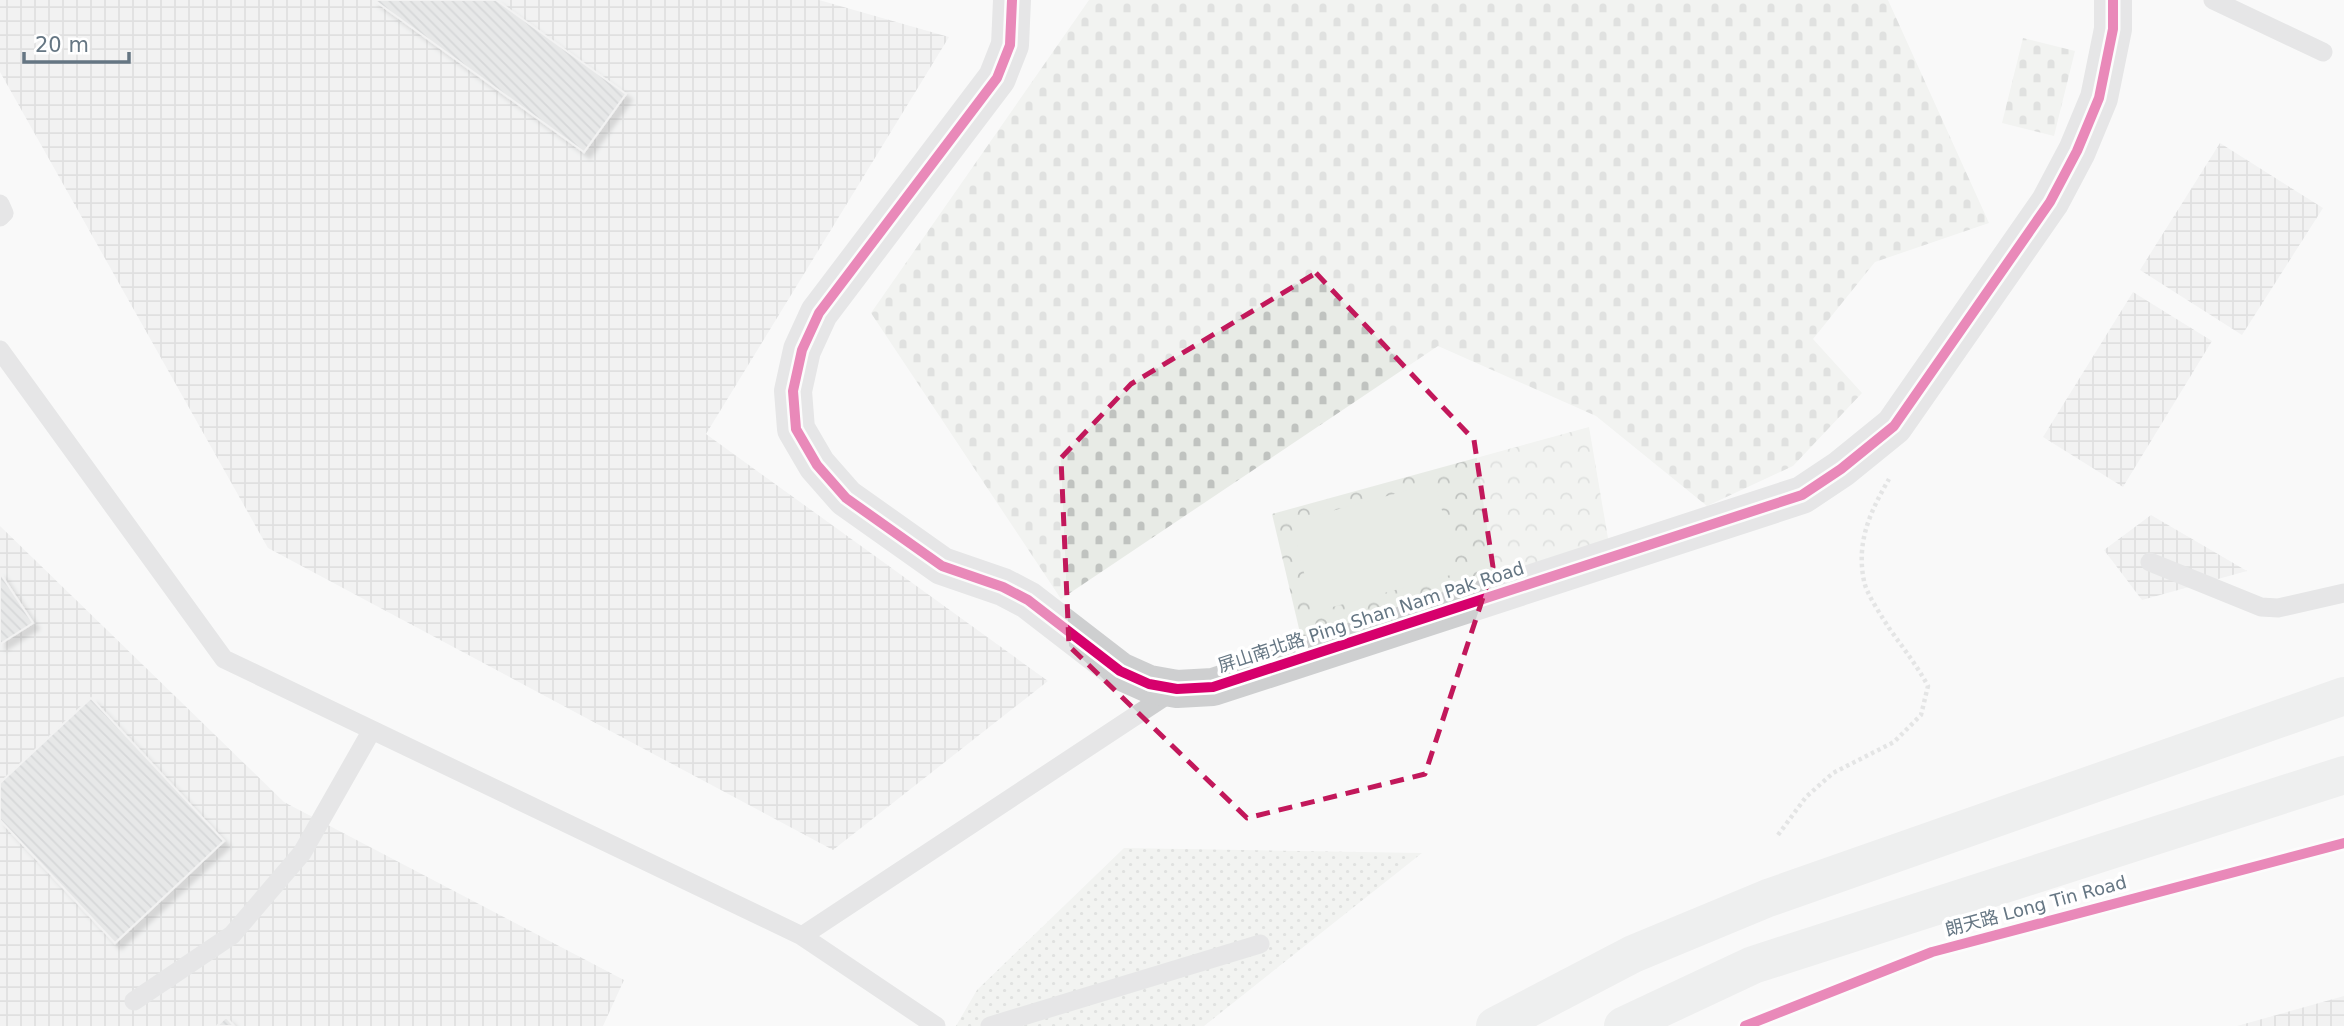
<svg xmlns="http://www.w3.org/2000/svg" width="2344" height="1026" viewBox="0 0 2344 1026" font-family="'DejaVu Sans','Noto Sans TC',sans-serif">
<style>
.industrial{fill:url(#industrial-grid)}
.grass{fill:url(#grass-dots)}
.forest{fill:url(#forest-crowns)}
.cemetery{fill:url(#cemetery-stones)}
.pitch{fill:#e8ebe6}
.building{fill:url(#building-back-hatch);stroke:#e8e8e8;stroke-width:2;filter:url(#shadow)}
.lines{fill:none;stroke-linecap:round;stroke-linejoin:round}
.path{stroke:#cbcccd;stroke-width:4.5;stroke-dasharray:3.5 3.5;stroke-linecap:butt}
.service{stroke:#cecfd0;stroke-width:19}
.minor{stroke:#cecfd0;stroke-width:38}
.primary{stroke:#e1e2e2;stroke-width:38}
.cycleway-casing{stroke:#fff;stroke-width:15}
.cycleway{stroke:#d6006c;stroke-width:10}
.marked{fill:none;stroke:#c2185b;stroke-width:5;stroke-dasharray:14 9;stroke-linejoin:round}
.labels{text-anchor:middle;stroke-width:7;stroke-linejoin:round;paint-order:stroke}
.street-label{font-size:18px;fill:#657683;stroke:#fff}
</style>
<defs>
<pattern id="industrial-grid" width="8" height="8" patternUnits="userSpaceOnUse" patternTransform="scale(1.75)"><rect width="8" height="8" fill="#e8e9e9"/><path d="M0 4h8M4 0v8" fill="none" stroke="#c0c1c2"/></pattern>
<pattern id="grass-dots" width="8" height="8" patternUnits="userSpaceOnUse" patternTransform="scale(1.75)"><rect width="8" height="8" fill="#e8ebe6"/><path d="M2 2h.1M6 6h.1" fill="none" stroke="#c0c3c0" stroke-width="1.8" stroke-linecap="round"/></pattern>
<pattern id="forest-crowns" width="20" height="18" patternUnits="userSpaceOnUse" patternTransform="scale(1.75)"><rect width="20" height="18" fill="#e8ebe6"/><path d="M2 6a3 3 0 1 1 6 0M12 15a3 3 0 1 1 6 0" fill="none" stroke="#c0c3c0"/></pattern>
<pattern id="cemetery-stones" width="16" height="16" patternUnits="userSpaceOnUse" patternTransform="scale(1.75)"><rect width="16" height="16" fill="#e8ebe6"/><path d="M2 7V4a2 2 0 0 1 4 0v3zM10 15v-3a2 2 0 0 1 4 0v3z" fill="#c0c3c0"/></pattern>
<pattern id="building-back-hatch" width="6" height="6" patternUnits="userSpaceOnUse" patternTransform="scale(1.75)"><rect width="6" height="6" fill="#d0d2d3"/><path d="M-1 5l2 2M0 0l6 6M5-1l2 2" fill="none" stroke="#acafb1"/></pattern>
<filter id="shadow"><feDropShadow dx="6" dy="6" stdDeviation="2" flood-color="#0004"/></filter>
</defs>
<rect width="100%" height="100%" fill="#f9f9f9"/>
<path class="industrial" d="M0,0H819L949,37L706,434L1048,681L833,850L268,548L0,72Z
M2220,143L2323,208L2242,335L2140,270Z
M2133,292L2212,341L2123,487L2043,437Z
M2151,515L2247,571L2142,600L2104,550Z
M0,526L284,802L624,980L603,1026H0Z
M2344,996V1026H2237Z"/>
<path class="grass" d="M1124,848L1422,853L1204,1026H956L977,990Z"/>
<path class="forest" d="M1589,427L1610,550L1301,637L1272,514Z"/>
<path class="cemetery" d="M1089,0H1888L1989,223L1875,262L1813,339L1862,393L1793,466L1707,506L1596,416L1438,346L1061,599L871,313Z
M2023,38L2075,51L2054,136L2002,123Z"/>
<path class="pitch" d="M1435,483L1458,573L1314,612L1291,522Z"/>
<path class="building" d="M374,0H496L626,94L584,152Z
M0,573L33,623L0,644Z
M91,698L224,841L115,943L0,820V783Z
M226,1017L234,1026H217Z"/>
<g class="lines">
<path class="path" d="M1778,835L1806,797L1833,773L1894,742L1921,715L1928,686C1916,664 1903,648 1889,628C1882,617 1866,593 1864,581C1856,542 1870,512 1889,479"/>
<path class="service" d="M2213,0L2323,52
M0,204L4,213L0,217
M0,350L224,659L802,936L936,1026
M2150,562L2261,607L2278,608L2344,593
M802,936L1173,691
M134,1001L232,935L302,853L372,730
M990,1026L1260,944"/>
<path class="minor" d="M1012,0L1010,45L997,78L819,313L802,350L793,391L796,429L817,465L846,498L942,566L1003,587L1028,600L1120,671L1149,684L1177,689L1213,687L1802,495L1841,469L1894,426L2050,202L2077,151L2099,98L2113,29V0"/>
<path class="primary" d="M1495,1026L1633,954L1768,898L2344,696
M1623,1026L1753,965L2344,775"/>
<g class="cycleway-casing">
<path id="cycleway" d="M1012,0L1010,45L997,78L819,313L802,350L793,391L796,429L817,465L846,498L942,566L1003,587L1028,600L1120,671L1149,684L1177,689L1213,687L1802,495L1841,469L1894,426L2050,202L2077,151L2099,98L2113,29V0
M1745,1026L1932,952L2344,843"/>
</g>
<use href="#cycleway" class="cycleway"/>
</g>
<path d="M0 0H2344V1026H0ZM1316,273L1474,440L1493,567L1425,774L1247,818L1069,646L1061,458L1131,384Z" fill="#f9f9f9" fill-opacity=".55" fill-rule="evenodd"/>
<path class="marked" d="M1316,273L1474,440L1493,567L1425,774L1247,818L1069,646L1061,458L1131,384Z"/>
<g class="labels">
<g class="street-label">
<text transform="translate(1371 617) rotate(-18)" y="6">屏山南北路 Ping Shan Nam Pak Road</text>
<text transform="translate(2036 906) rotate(-15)" y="6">朗天路 Long Tin Road</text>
</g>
</g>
<path d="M24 52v10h105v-10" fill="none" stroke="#657683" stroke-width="3.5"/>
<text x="35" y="52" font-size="21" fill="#657683" stroke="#ffffff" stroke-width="5" paint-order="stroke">20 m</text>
</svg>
